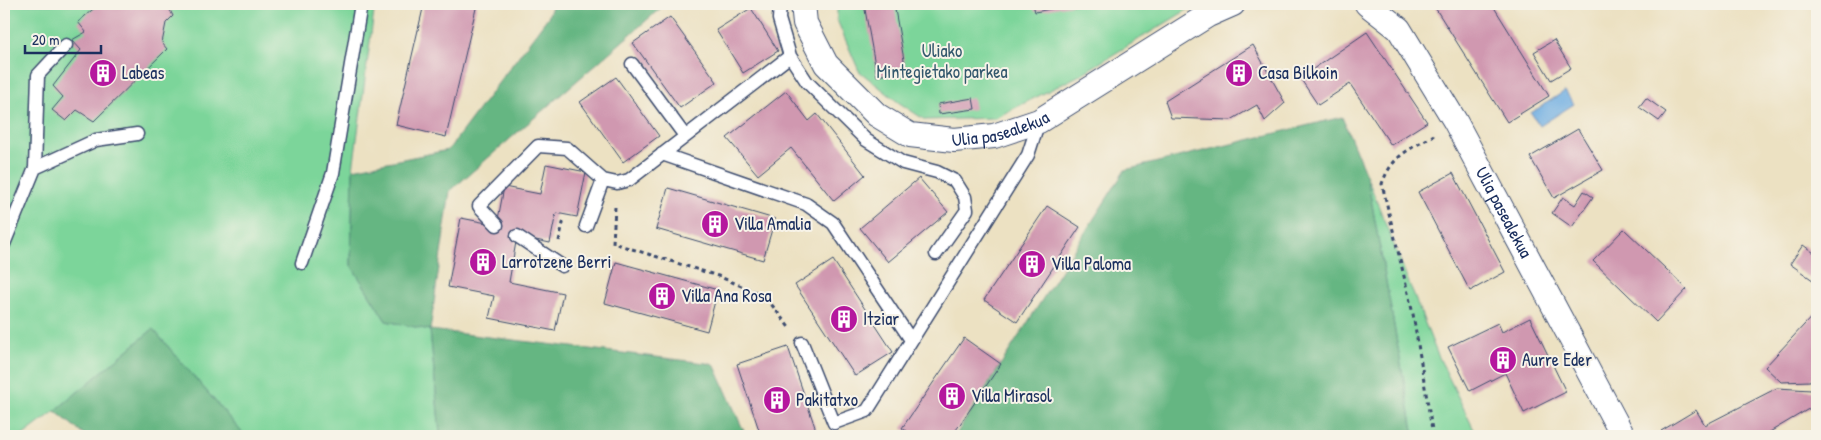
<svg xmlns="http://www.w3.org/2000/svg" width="1821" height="440" viewBox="0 0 1821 440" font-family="'Patrick Hand',sans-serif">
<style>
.green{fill:#7cd59a;stroke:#4c827c}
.forest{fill:#65b682;stroke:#407270}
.water{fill:#6faee2;stroke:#456ea0}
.building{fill:#d098b0}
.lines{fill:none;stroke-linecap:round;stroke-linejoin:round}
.lane-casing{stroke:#3a4a6d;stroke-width:15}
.street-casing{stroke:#3a4a6d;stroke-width:26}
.path{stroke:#3a4a6d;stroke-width:3;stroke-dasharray:4 4;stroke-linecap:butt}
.lane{stroke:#fff;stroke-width:12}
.street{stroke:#fff;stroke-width:24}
.labels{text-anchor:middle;stroke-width:4;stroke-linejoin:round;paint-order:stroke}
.park-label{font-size:18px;fill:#33586d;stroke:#f7f3e8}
.poi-label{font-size:18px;fill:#1b2f5e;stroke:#f7f3e8;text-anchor:start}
.street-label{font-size:18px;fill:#1b2f5e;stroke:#f7f3e8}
</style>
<rect width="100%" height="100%" fill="#f7f3e8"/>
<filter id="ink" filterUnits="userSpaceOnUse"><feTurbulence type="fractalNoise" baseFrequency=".02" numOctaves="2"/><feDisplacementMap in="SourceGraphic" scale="10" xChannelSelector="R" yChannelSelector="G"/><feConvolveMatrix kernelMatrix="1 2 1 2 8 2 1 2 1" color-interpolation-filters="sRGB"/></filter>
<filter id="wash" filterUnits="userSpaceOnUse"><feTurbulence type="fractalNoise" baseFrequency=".0096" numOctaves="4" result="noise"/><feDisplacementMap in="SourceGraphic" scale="20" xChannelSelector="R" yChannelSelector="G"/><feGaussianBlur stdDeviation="1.12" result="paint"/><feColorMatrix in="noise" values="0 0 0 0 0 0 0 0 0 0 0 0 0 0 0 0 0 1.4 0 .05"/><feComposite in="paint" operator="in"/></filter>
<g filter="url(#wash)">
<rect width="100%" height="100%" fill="#ece1c2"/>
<path class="green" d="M4,4H375L353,169L351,265L386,321L430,330L440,433L432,436H245L153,329L55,411L22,436H4Z
M837,4H1197L1078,76L995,118L925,120L898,102L859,71L837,20Z
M1367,177L1436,351L1477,436H1414Z"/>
<path class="forest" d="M553,4H670L662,7L450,191L430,330L714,364L746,436H432L440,433L430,330L386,321L351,265L353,169L448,150L548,17Z
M1342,117L1367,177L1414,436H955L1125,170Z
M153,329L245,436H86L55,411Z"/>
<path class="water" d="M1565,91L1574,104L1540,126L1531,113Z"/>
<g id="blocks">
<path class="building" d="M99,4H167L173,16L166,23L162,43L167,49L94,121L77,110L66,121L52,110L63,97L53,86L81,50L72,40L86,32L78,22Z
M424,4H477L446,137L396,125Z
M864,4H894L906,71L877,76Z
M1033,4H1071V5L1035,12Z
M1438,4H1492L1549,96L1507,122L1434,6Z
M751,8L778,51L743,73L716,30Z
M670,17L717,82L680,108L633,43Z
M1367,32L1427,122L1391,145L1350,84L1318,105L1300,78Z
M1554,40L1571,68L1551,80L1534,52Z
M1253,45L1285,103L1265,121L1257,105L1231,120L1171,118L1165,101Z
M616,77L659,136L623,162L580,102Z
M786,91L809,121L817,114L865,175L834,201L791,148L758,175L727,138Z
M973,98L975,109L939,114L938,104Z
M1646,98L1666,112L1659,121L1639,107Z
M1578,129L1603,170L1554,198L1530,157Z
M546,164L586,172L577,217L556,213L550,243L517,236L509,282L563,293L555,331L489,318L494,296L448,287L461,218L497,225L504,187L540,194Z
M1453,173L1505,272L1470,291L1418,192Z
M919,178L948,212L888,262L860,228Z
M668,188L775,219L763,260L656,229Z
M1584,191L1593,197L1572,227L1552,213L1563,197L1575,205Z
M1047,206L1080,227L1017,322L984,300Z
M1624,229L1687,289L1656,322L1593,261Z
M1803,245L1817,255V283L1790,264Z
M833,260L893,352L855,376L795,285Z
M616,262L718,290L707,331L605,303Z
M1817,311V376L1815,374L1810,381L1781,382L1765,367Z
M1530,318L1566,392L1524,413L1505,373L1470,391L1448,347L1498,323L1502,332Z
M964,338L1001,364L952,436H914L902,428Z
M788,347L818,436H761L737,364Z
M1777,388L1811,390L1817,398V404L1763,436H1665L1661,431L1696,410L1705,425Z"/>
</g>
</g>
<g filter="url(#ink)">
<use href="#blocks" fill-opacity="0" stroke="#3a4a6d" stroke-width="1"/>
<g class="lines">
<g class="lane-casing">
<path id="lane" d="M780,4L779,19L790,56L807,82L866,140L903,163L937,172L955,181L965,197L967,210L936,254
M632,64L685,136
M662,154L806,204L833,223L911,340
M35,168L96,140L137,134
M497,225L479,206L538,146L567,148L603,180L617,183L629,180L790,56
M586,226L603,180
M517,236L562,266
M4,244L35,168L38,75L66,45
M302,263L333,173L361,4
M802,343L834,423L867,411L1028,155L1039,121"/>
</g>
<g class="street-casing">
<g id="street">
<path id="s1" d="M803,4L805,23L826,64L877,115L910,135L954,140L994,136L1039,121L1208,15L1233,4"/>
<path id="s2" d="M1367,4L1399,29L1455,121L1623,436"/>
</g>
</g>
<path class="path" d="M615,207L613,243L718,276L765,296L791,330
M559,241L563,223H568
M1433,436L1413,314L1382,184C1392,155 1409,150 1434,135"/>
<use href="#lane" class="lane"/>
<use href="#street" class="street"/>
</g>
</g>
<defs>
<g id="building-disc" transform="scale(1.4375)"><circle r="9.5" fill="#b5179e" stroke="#f7f3e8"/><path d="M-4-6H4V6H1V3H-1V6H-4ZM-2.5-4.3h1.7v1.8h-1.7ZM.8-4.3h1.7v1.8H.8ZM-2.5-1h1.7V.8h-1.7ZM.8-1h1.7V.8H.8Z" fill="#fff"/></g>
</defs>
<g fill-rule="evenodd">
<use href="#building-disc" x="103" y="73"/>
<use href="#building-disc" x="1239" y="73"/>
<use href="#building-disc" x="715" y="224"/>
<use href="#building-disc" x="483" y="262"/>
<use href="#building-disc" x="1032" y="264"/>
<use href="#building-disc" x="662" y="296"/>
<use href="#building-disc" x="844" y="319"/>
<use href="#building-disc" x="1503" y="360"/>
<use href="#building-disc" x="952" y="396"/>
<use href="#building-disc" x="777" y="400"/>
</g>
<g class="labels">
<g class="park-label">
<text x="942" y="57">Uliako<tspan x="942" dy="21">Mintegietako parkea</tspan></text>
</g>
<g class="poi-label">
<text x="122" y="79">Labeas</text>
<text x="1258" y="79">Casa Bilkoin</text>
<text x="734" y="230">Villa Amalia</text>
<text x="502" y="268">Larrotzene Berri</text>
<text x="1051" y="270">Villa Paloma</text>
<text x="681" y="302">Villa Ana Rosa</text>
<text x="863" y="325">Itziar</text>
<text x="1522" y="366">Aurre Eder</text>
<text x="971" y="402">Villa Mirasol</text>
<text x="796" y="406">Pakitatxo</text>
</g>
<g class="street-label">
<text dy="6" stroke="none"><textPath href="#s1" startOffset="268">Ulia pasealekua</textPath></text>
<text dy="6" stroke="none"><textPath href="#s2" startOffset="252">Ulia pasealekua</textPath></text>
</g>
</g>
<rect width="1821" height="440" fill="none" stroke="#f7f3e8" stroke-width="20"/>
<path d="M25 45v8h76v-8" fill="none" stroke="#1b2f5e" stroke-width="2.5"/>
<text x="32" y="45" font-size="15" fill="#1b2f5e" stroke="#f7f3e8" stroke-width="4" paint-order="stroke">20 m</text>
</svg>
